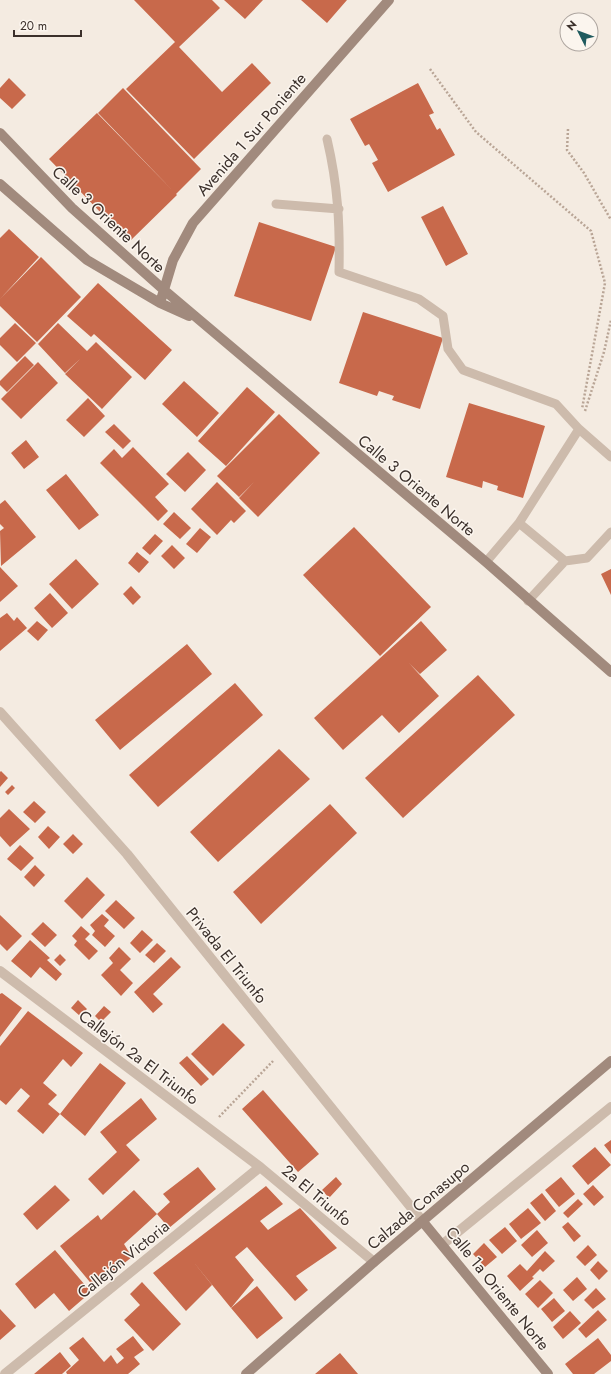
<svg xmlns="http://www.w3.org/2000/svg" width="611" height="1374" viewBox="0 0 611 1374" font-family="Jost,sans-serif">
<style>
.building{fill:#c8694b}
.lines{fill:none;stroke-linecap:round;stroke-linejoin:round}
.path{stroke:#b9a596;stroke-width:2.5;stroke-dasharray:2 2;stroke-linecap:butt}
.lane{stroke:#cdbbac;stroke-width:9}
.street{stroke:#cdbbac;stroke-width:10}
.secondary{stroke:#a18a7d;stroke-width:10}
.labels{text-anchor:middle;stroke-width:3;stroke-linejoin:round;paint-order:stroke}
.street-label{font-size:16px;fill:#3b302b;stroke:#fbf5ee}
</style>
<rect width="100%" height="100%" fill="#f4ebe1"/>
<path class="building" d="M134,0H212L220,8L179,47L222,92L252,63L271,83L194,159L126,89L175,42Z
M224,0H263L245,19Z
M301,0H347L327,23Z
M9,78L26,95L12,109L0,98V88Z
M418,83L434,113L429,115L437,130L440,128L455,155L388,192L372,163L378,160L369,144L365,146L350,119Z
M123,88L201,169L176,194L98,113Z
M97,113L177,195L129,242L49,159Z
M443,206L468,254L446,266L421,217Z
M259,222L336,247L311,321L234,296Z
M9,229L39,257L0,299V238Z
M41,257L81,297L37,342L0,306V299Z
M98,283L172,350L145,380L94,334L91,337L67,316Z
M363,312L443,338L420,409L392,400L394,396L379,391L377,396L339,383Z
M15,323L36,343L17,362L0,345V338Z
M58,323L87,351L96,342L132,377L102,409L65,374L80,359L65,373L38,344Z
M25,356L34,365L7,392L0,385V381Z
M38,362L58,383L21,419L1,399Z
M184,381L219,413L197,437L162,404Z
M247,387L275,412L226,466L198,441Z
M88,398L105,416L84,437L66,420Z
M469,403L545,426L523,498L497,490L498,486L483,481L482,488L446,477Z
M279,414L320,453L258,517L239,498L254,482L239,497L217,476Z
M114,424L131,441L123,449L105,432Z
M26,440L39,457L24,469L11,453Z
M133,447L169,484L155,497L168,511L158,521L100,463L114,449L122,458Z
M188,452L206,470L185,492L166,474Z
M66,474L99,515L79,530L46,490Z
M217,482L246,511L234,523L231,520L217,535L191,509Z
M5,500L36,537L1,566L0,531L4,528L0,524V504Z
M174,512L191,528L180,539L163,524Z
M354,527L431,607L380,656L303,575Z
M200,528L211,537L197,553L186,544Z
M155,534L163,541L150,555L142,548Z
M172,545L185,558L174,569L161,556Z
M137,552L149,562L139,573L128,563Z
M76,559L99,584L72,609L49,584Z
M0,567L18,586L0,602Z
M611,569V595L601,574Z
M131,586L141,597L133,605L123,594Z
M50,593L68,613L52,628L34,608Z
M7,613L14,621L17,617L27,628L0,651V618Z
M37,621L48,630L38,641L27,631Z
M421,621L447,650L420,674L409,663L439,696L399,733L382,715L343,750L314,718Z
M187,644L212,674L120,750L95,720Z
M478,675L515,715L403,818L365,778Z
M235,683L263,715L158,807L129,775Z
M279,749L310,779L218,862L190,832Z
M1,771L8,778L0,787V772Z
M12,785L15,788L8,795L5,792Z
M34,801L46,812L35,823L23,812Z
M330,804L357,833L261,924L233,892Z
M9,809L30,829L10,847L0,836V818Z
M48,826L60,837L49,849L38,837Z
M73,834L83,844L73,854L63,844Z
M20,845L34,858L21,871L7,859Z
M35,865L45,875L34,887L24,877Z
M87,877L105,895L82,919L64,901Z
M116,900L135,918L124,929L105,911Z
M102,914L109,920L104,926L115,936L105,947L92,935L95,931L90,925Z
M0,915L22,936L7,951L0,944Z
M43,922L57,935L45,947L31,934Z
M81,926L90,934L85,939L98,951L89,960L74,945L77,941L72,936Z
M142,930L153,940L140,953L130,943Z
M30,940L50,958L47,960L62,974L56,981L40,967L31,978L11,961Z
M157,943L166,951L154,963L145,955Z
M119,947L131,959L120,970L133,983L121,996L101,975L113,963L109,958Z
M60,954L66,960L60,966L54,960Z
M171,957L181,967L153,994L163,1004L153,1013L134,992Z
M2,993L22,1008L0,1037V994Z
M78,1000L87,1009L80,1016L71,1008Z
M104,1006L111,1012L101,1022L95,1016Z
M28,1011L83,1053L71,1067L63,1059L43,1083L57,1095L48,1104L60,1114L43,1134L17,1111L30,1096L21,1088L6,1105L0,1100V1046Z
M223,1023L245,1045L213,1076L191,1054Z
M187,1056L209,1079L201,1086L179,1063Z
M100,1063L126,1083L85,1136L60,1114Z
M263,1090L319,1154L298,1172L242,1109Z
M141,1098L157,1119L126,1145L140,1160L103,1195L88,1179L117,1152L100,1132Z
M611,1140V1154L604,1145Z
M595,1147L611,1165L588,1185L572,1166Z
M198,1167L216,1189L169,1228L157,1214L170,1202L163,1194Z
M336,1177L342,1184L329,1198L322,1190Z
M561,1177L575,1194L559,1207L545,1190Z
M55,1185L70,1200L37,1230L23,1214Z
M593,1185L604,1197L594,1206L583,1194Z
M266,1186L283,1204L260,1221L268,1230L300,1208L337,1248L296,1276L308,1290L295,1301L247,1247L235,1257L254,1280L231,1308L191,1259L212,1285L186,1311L153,1273Z
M134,1190L157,1214L124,1244L132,1257L94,1287L60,1246L98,1215L101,1220Z
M542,1193L556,1211L545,1221L530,1203Z
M578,1199L583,1204L568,1218L563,1213Z
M528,1208L541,1223L521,1239L509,1224Z
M568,1222L581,1236L574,1242L562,1227Z
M505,1227L517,1241L502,1254L489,1240Z
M537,1230L548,1243L532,1257L521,1245Z
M484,1243L497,1257L485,1267L473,1254Z
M588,1245L597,1255L585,1266L576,1257Z
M55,1250L91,1292L69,1311L54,1293L35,1309L15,1284Z
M545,1251L555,1261L543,1272L540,1269L532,1277L534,1278L520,1291L507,1276L520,1264L527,1271Z
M598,1261L608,1271L599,1280L590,1270Z
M577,1277L587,1289L573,1301L563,1290Z
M540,1280L553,1293L538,1308L525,1294Z
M142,1282L181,1324L153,1351L124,1320L140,1305L130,1294Z
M257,1286L283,1318L257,1339L231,1308Z
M596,1288L606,1299L593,1309L584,1300Z
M554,1298L565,1311L552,1322L541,1309Z
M0,1309L16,1326L0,1340Z
M598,1310L607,1320L586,1338L578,1329Z
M570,1311L581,1323L563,1339L553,1327Z
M133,1336L144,1350L134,1357L140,1364L128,1374H67L66,1372L79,1360L69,1348L83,1337L104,1362L111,1355L117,1364L124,1358L116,1349Z
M598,1338L611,1355V1361L594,1374H573L565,1364Z
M60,1352L71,1366L62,1374H34Z
M340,1353L358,1374H315Z"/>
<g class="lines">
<path class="path" d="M430,69L476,132L591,231L605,283L582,409
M568,129L567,150L584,173L611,220
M585,411L604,352L611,320
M219,1117L273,1061"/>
<path class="lane" d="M327,139C338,186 340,224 339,272L419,299L443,316L448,349L463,370L556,404L579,429L611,457
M276,204L339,209
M519,523L565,561
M486,562L519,523L579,429
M528,601L565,561L587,558L611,532"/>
<path class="street" d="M0,712L127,854L423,1222
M0,971L260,1167L374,1262
M443,1244L611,1107
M5,1374L260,1167"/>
<path class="secondary" d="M0,133L72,208L164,290L486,562L611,672
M0,184L87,260L160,303L189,316
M160,303L173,260L193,223L389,0
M423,1222L548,1374
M246,1374L374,1262L611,1061"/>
</g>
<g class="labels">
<g class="street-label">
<text transform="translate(251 134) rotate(-49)" y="6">Avenida 1 Sur Poniente</text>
<text transform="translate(109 219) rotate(43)" y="6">Calle 3 Oriente Norte</text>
<text transform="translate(417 485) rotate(40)" y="6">Calle 3 Oriente Norte</text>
<text transform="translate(227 955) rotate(51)" y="6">Privada El Triunfo</text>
<text transform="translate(139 1057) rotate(37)" y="6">Callejón 2a El Triunfo</text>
<text transform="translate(317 1195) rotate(40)" y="6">2a El Triunfo</text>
<text transform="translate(418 1205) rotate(-40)" y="6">Calzada Conasupo</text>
<text transform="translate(123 1259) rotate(-39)" y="6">Callejón Victoria</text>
<text transform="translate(498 1288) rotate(51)" y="6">Calle 1a Oriente Norte</text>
</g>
</g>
<g transform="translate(579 32) rotate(312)"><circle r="19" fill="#fbf5ee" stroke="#aea6a0"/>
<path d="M0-3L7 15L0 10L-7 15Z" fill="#1f5a5e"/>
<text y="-6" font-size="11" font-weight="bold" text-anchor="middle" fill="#3b302b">N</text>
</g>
<path d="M14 30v6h67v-6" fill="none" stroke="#3b302b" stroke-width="2"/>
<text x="20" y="30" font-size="12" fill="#3b302b" stroke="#fbf5ee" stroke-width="3" paint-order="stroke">20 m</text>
</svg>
